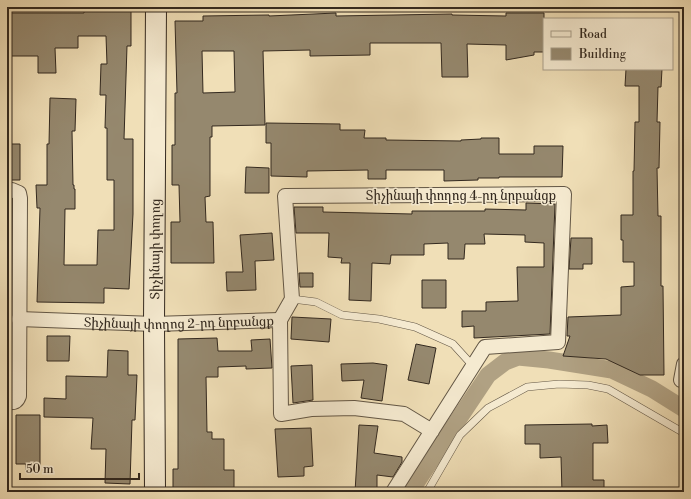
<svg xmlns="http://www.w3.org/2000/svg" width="691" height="499" viewBox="0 0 691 499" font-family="'Libre Bodoni','Noto Serif Armenian',serif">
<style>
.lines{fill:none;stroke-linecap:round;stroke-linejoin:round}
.canal{stroke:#b0a183;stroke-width:17}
.building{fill:#95886e;stroke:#33291f;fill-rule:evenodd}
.lane-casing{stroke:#625645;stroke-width:8}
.street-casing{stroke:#625645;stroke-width:16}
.secondary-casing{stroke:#33291f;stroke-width:22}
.lane{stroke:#f5ead0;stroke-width:7}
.street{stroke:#f5ead0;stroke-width:14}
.secondary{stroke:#f5ead0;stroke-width:20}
.labels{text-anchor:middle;stroke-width:3;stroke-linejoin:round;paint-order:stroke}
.street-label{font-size:13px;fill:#33291f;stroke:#f5ead0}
</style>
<rect width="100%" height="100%" fill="#f0dfb7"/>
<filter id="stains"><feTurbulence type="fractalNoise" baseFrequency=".005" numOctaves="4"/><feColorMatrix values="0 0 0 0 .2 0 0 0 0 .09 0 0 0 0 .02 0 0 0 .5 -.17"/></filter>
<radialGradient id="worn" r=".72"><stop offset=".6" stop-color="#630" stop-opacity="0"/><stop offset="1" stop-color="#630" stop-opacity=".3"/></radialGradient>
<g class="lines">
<path class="canal" d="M410,492L488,375L505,362L518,357L549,360L612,370L652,389L684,409"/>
</g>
<path class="building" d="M84,8H131V46H127L124,139H133V214L129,289L104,288V303L37,302L40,208H37L36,185H47V144H49L50,98L76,99L75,131H72L73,185H74V189H75V209H65L64,265H97L98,230H114V180H107V128H105L106,95H100L101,64H107L106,36H78V48H55L56,73H38V56H7V13H84Z
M336,13V16L452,14V15L506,16V13H544V52H534V55L506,60V45L467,44L468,77H442L441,43H370V55L310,56V50L263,51L265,125L212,126V137H210V196L205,197L206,222H213L214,263H171V222H180L179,185H172V145H175V93H177L175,21H203V16L269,15V16ZM202,51H234L235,92L203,93Z
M626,69H662L661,87H658L657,122H660L659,168H657L658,216H661V286H663L664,375H640L606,359L563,356L570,336H567L568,317L621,315V287L634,286V262H623V240H621V215H633V171H634L635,122H639V86H625Z
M266,123L340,124V130H365L364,138H386V140L461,141V140L481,139V138H499V154H534V146H563L562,177H499V178H478V180L444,181V170H386V179H368V170L307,171V177L271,176V143H266Z
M7,144H20V180H7Z
M246,167L269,168V193H245Z
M526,203L555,204L550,334L474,338V326L462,327V311H486V302L518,301L517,267H544V243L525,242V235L484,234L485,244H465L464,259H448V243L424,244V255H391L390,264L372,263L371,301L349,300L350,263H341L342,258L328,257L329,233H296L294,207H323V212L412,214V211H485V209L526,210Z
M272,233L274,260L255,261L256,290L227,291L226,272H243L240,235Z
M571,238H592V264H583V269H569Z
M299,273H313V287H300Z
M422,280H446V308H422Z
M292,317L331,319L329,342L291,339Z
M47,336H70L69,361H47Z
M217,338L218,351H252L251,340L270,339L272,368L246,369V366L218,367V377H206L207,432H212V439H224V470H234V492H173V469H178V339Z
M416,344L436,348L429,384L408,380Z
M108,350L128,351V375H137L135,420H132L130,484L105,483L106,449H91L93,418L44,417V398L66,399V376L107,377Z
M373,363L387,365L382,401L361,398L364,380L342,381L341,364Z
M312,365L313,400L293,403L291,366Z
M16,415H40V470H26V464H16Z
M592,424V426L607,425L608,443H593V480H604V492H562L561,457L540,458V444H525V425Z
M359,425L378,426L374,453L402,457V462L393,477L377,475V492H355Z
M311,428L313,466L304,467V476L278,477L275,429Z"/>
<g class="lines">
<g class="lane-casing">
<path id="lane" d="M292,299L316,302L342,315L379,319L415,327L453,344L473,366
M427,492L460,435L488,408L527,387L559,384L588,385L608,389L684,433"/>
</g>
<g class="street-casing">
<g id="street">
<path d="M7,190H12L19,193L20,198L19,396C17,402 13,403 7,402"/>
<path id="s1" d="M19,319L154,324L280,320"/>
<path d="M681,380L684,364"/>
<path d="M393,492L485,347L558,342L564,194L285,196L292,299L280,320L281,414L311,409L354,408L404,414L432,431"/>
</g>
</g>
<g class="secondary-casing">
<g id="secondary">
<path id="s2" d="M155,492L154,324L156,7"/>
</g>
</g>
<use href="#lane" class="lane"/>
<use href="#street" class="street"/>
<use href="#secondary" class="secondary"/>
</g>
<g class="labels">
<g class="street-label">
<text x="461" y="200">Տիչինայի փողոց 4-րդ նրբանցք</text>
<text dy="5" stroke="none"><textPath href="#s2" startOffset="243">Տիչինայի փողոց</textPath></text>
<text dy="5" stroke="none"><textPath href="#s1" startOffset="160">Տիչինայի փողոց 2-րդ նրբանցք</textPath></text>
</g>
</g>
<rect width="691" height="499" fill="none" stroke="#f0dfb7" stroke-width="24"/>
<rect x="8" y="8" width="675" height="483" fill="none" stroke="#33291f" stroke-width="2"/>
<rect x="12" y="12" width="667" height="475" fill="none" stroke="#33291f"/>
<rect x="543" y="18" width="130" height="52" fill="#f5ead0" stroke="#a79d89"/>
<rect x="551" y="31" width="20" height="6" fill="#f5ead0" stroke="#a79d89"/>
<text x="579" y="38" font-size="12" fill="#33291f">Road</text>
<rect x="551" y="48" width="20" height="12" fill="#95886e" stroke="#a79d89"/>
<text x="579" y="58" font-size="12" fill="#33291f">Building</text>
<path d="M20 473v6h119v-6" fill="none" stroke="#33291f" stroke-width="2"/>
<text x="26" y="473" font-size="12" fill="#33291f" stroke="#f5ead0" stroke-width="3" paint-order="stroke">50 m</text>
<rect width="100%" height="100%" filter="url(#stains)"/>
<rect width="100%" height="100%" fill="url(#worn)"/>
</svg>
